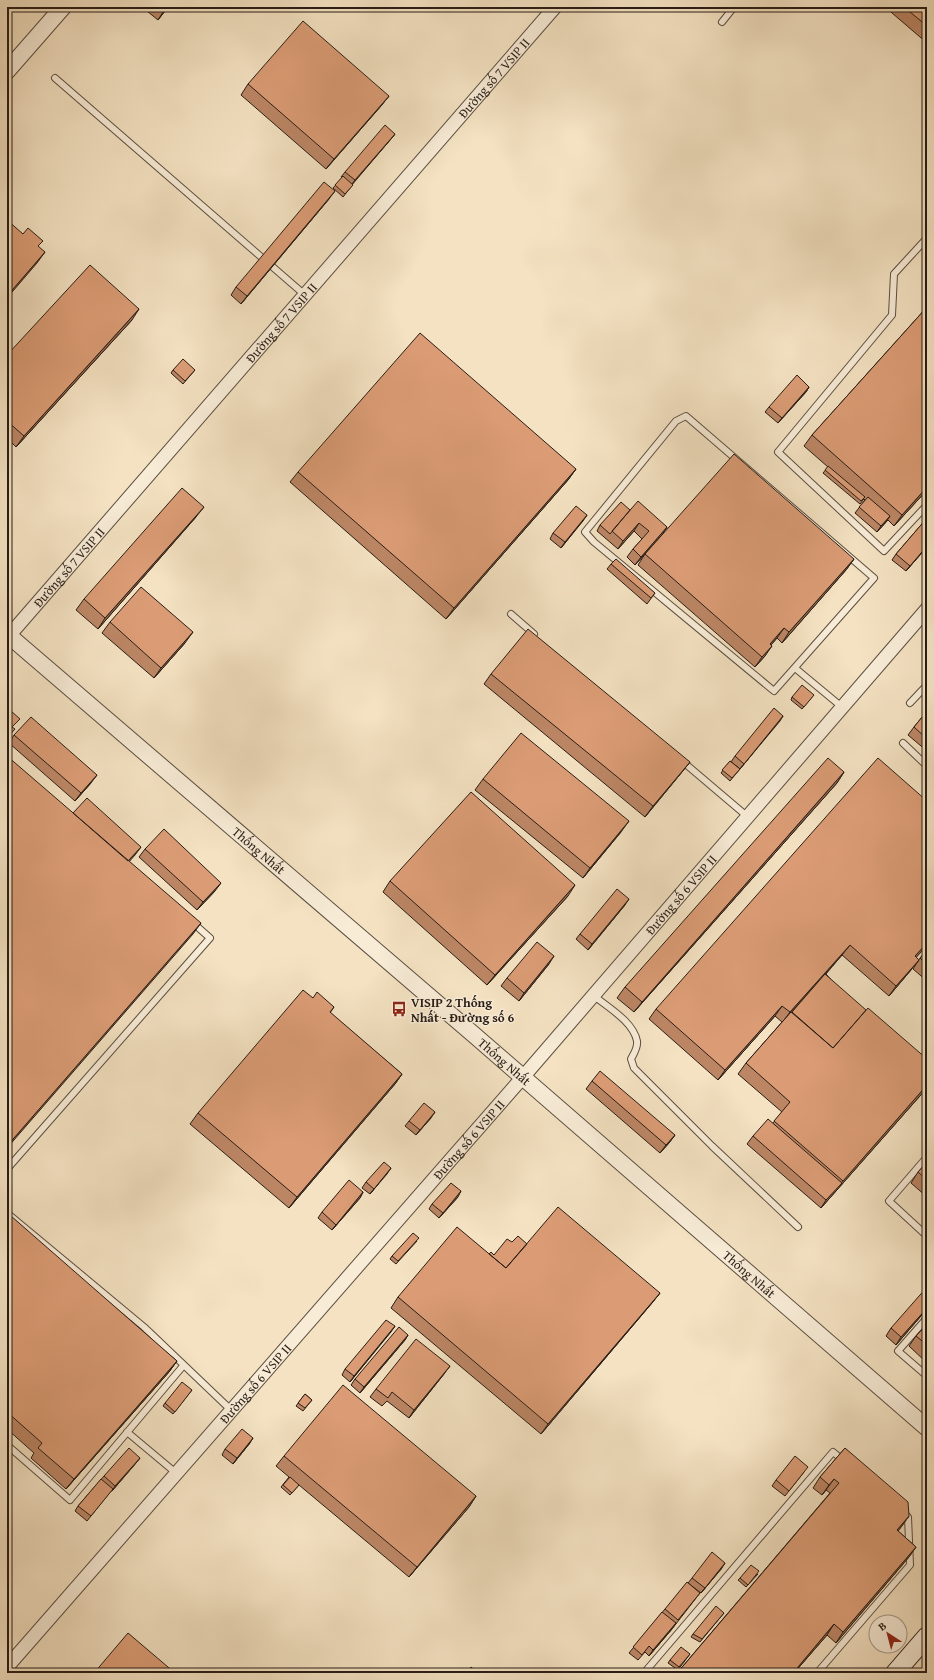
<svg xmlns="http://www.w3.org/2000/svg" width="934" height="1680" viewBox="0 0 934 1680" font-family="'Gentium Book Plus',serif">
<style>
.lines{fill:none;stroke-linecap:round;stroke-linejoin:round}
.service-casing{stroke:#5b4e40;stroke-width:8}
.minor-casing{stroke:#5b4e40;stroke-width:15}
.tertiary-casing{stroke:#5b4e40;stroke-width:18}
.secondary-casing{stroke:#281c15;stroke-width:20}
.service{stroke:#f8ecd7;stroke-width:6}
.minor{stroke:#f8ecd7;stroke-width:13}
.tertiary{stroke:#f8ecd7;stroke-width:16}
.secondary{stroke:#f8ecd7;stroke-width:18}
.wall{fill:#bc8665;stroke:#281c15}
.shaded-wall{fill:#996d52;stroke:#281c15}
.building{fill:#db9c75;stroke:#281c15}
.labels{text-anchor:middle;stroke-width:3;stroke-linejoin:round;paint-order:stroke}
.street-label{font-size:13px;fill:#281c15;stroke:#f8ecd7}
.poi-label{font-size:13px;font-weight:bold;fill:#281c15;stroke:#f8ecd7;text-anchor:start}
</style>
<rect width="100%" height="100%" fill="#f4e2c2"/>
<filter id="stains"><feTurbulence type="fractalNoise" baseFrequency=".005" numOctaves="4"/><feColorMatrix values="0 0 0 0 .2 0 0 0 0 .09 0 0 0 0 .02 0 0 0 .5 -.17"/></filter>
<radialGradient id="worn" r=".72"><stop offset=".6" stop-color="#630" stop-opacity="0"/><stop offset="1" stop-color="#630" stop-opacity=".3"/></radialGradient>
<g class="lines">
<g class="service-casing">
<path id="service" d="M722,22L734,7
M55,78L305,295
M927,238L894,274L892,315L778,452L884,551L927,505
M686,416L874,578L774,691L594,542L585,532L676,421Z
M511,614L534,634
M795,668L842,707
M910,703L927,685
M903,743L927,766
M682,761L748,817
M593,995C607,1007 633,1021 637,1041C638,1048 634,1053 631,1059L634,1068L712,1146L798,1227
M927,1157L889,1201L927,1236
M7,1169L210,938L192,922
M7,1213L144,1327L231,1410
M927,1318L898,1351L927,1376
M127,1432L176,1473
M7,1445L70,1500L183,1366
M644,1673L833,1452L844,1461
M817,1673L910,1565L908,1517L902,1511"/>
</g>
<g class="minor-casing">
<g id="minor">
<path id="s1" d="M7,638L555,7"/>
<path id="s2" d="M7,1667L523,1077L927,609"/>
</g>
</g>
<g class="tertiary-casing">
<g id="tertiary">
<path d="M7,71L63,7"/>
<path id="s3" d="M7,634L473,1034L927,1428"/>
</g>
</g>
<g class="secondary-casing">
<path id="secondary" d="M895,1673L927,1636"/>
</g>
<use href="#service" class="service"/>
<use href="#minor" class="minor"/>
<use href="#tertiary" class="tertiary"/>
<use href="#secondary" class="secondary"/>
</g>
<path class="wall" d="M142,7H168L158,20Z
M885,7H927V43Z
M248,84L389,96L381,106L326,169L241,95Z
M395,134L391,139L352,184L353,185L351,187L343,197L333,188L342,178L341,177L345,172Z
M329,199L241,304L231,295L236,287Z
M927,270V279L923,275Z
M927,307V490L894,526L888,520L877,532L855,513L865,500L864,499L860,504L823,473L828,467L804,446L812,435Z
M132,320L16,447L7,438V355Z
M173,370H195L183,384L171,373Z
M809,387L806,392L778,423L765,412L769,407Z
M576,469L568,480L446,619L290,482L298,472Z
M630,510L667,527L662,535L635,565L627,557L633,549L642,539L634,531L618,549L597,531L600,525Z
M587,515L561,548L550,539L553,533Z
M196,517L98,629L76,610L84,599Z
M927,518V547L906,571L892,560L896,554Z
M645,554L854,559L846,570L782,643L777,638L771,645L765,656L755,667L638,565Z
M611,564L655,593L647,604L607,569Z
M110,622L185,643L154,678L102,633Z
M491,674L690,762L682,772L645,817L484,684Z
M792,697H812L802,709L791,700Z
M927,711V751L908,735L914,727Z
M783,716L740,769L731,762L735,756Z
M14,735L91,783L75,801L9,743Z
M730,761L740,769L730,781L721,773Z
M844,772L837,783L634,1012L617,998L625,987Z
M483,779L621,832L583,878L475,790Z
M927,801V945L916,957L911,970L889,996L842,955L826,974L927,1088L821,1208L747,1144L753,1136L773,1123L782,1112L738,1074L746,1063L782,1022L775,1016L718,1080L649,1019L656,1009Z
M145,849L215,891L197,910L139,857Z
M390,881L568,896L487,985L383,892Z
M625,905L588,950L576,939L580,934Z
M927,950V981L913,969L920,958Z
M549,964L519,1001L501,986L507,978Z
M313,998L334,1007L330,1013L402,1074L395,1084L289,1208L190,1124L198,1113Z
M592,1081L675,1135L669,1143L660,1153L586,1089Z
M431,1118L416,1135L405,1126L409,1121Z
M927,1162V1197L911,1183L918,1172Z
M391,1168L370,1194L362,1188L366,1182Z
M363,1192L360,1198L332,1230L318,1218L322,1212Z
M458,1197L439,1218L429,1209L432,1204Z
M7,1221L177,1361L169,1372L66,1489L31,1458L34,1453L7,1429Z
M417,1241L396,1264L390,1259L392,1256Z
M512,1242L527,1244L660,1293L652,1303L541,1434L391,1308L398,1297L489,1254L494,1255Z
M927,1309L896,1345L886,1336L891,1328Z
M927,1324V1363L909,1346L916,1336Z
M395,1326L350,1382L342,1375L345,1369Z
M408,1335L405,1340L360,1393L351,1385L355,1379Z
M444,1374L409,1418L387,1401L382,1406L370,1397L376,1389Z
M192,1390L173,1414L163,1406L165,1403Z
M305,1394L312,1400L303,1411L296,1406Z
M250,1443L233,1464L222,1455L225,1449Z
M845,1448L909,1516L898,1531L916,1547L909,1557L836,1643L827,1635L794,1673H677L830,1493L826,1490L822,1495L813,1488L820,1477Z
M284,1456L476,1496L469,1507L409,1577L299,1485L290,1495L281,1487L289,1477L276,1466Z
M140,1458L136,1463L112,1491H111L87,1521L75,1511L78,1506L104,1476Z
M804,1472L785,1496L772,1486L776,1480Z
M722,1568L701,1593L688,1583L692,1578Z
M758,1574L746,1587L738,1580L740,1578Z
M700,1593L672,1629L649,1656L645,1652L638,1660L629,1653L665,1609Z
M724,1613L700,1642L691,1637L693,1634Z
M690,1654L678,1670L668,1663L670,1660Z"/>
<path class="shaded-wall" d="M167,7H168L158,20L163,12Z
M389,96L381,106L326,169L334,159Z
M395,134L391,139L351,186L355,180Z
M335,191L329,199L241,304L247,296Z
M45,252L37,263L7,298V296Z
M139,309L132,320L16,447L24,436Z
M809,387L806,392L778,423L782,418Z
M576,469L568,480L446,619L454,608Z
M927,487V490L894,526L902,515Z
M204,507L196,517L98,629L105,618Z
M587,515L583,521L561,548L565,542Z
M890,516L886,522L877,532L881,526Z
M639,523L634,531L618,549L623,541Z
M667,527L662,535L635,565L641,557Z
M927,546V547L906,571L910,566Z
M854,559L846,570L782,643L789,632Z
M784,628L777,638L763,654L770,644Z
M193,632L185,643L154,678L161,668Z
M772,646L765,656L755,667L762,657Z
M783,716L780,721L740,769L744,764Z
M690,762L682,772L645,817L653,806Z
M844,772L837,783L634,1012L642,1002Z
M97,775L91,783L75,801L81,793Z
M629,821L621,832L583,878L590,868Z
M141,847L135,855L121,871L126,863Z
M221,883L215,891L197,910L203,902Z
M575,885L568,896L487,985L495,975Z
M629,899L625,905L588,950L592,944Z
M201,923L193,934L7,1148V1146Z
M927,943V945L908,967L915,956Z
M850,945L842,955L782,1023L790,1012Z
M554,956L549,964L519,1001L524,993Z
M919,960L911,970L889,996L896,986Z
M782,1006L775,1016L718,1080L725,1070Z
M402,1074L395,1084L289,1208L297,1197Z
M927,1085V1088L821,1208L826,1200Z
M435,1112L431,1118L416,1135L420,1130Z
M675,1135L669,1143L660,1153L666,1145Z
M391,1168L387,1174L370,1194L374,1189Z
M461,1191L458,1197L439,1218L443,1213Z
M363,1192L360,1198L332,1230L336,1225Z
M660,1293L652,1303L541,1434L548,1424Z
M927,1308V1309L896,1345L901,1337Z
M395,1326L391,1332L350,1382L354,1376Z
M408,1335L405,1340L360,1393L364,1387Z
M177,1361L169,1372L66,1489L74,1479Z
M450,1366L444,1374L409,1418L414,1410Z
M253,1438L250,1443L233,1464L237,1458Z
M140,1458L136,1463L112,1491L115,1486Z
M834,1479L826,1490L822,1495L829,1485Z
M476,1496L469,1507L409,1577L417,1567Z
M909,1516L902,1526L890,1541L897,1530Z
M916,1547L909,1557L836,1643L843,1632Z
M725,1563L722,1568L701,1593Z
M676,1623L672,1629L649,1656L653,1650Z
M834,1624L827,1635L794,1673H793Z"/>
<path class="building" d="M158,7H167L163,12Z
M904,7H927V26Z
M303,21L389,96L334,159L248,84Z
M385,125L395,134L355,180L345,172Z
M343,176L353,185L345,194L335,185Z
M324,182L335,191L247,296L236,287Z
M7,220L23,234L28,228L43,241L38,246L45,252L7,296Z
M90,265L139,309L24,436L7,421V355Z
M927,307V487L902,515L812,435Z
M420,333L576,469L454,608L298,472Z
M183,359L195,370L185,381L173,370Z
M797,375L809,387L782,418L769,407Z
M734,454L854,559L789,632L784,628L770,644L772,646L762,657L645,554Z
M828,466L865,497L861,501L825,470Z
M182,488L204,507L105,618L84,599Z
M868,497L890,516L881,526L859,507Z
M638,501L667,527L641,557L633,549L649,531L639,523L623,541L612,531Z
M621,502L630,510L610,534L600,525Z
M576,506L587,515L565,542L553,533Z
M927,518V546L910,566L896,554Z
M616,559L655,593L651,598L611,564Z
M141,587L193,632L161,668L110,622Z
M528,629L690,762L653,806L491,674Z
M802,685L814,695L804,707L792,697Z
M774,708L783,716L744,764L735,756Z
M11,711L20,719L12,727L15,729L8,737L7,736V714Z
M927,711V739L914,727Z
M31,717L97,775L81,793L14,735Z
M521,733L629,821L590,868L483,779Z
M7,756L201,923L7,1146Z
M828,758L844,772L642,1002L625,987Z
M878,758L927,801V943L915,956L919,960L896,986L850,945L790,1012L782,1006L725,1070L656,1009Z
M730,761L740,769L732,778L722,770Z
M471,792L575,885L495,975L390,881Z
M87,798L141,847L128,861L73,813Z
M164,829L221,883L203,902L145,849Z
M617,889L629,899L592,944L580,934Z
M537,942L554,956L524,993L507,978Z
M927,950V965L920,958Z
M825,974L866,1010L833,1048L792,1012Z
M303,990L313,998L317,992L334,1007L330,1012L402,1074L297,1197L198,1113Z
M868,1008L927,1059V1085L843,1181L774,1121L790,1102L746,1063L791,1012L833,1048Z
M600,1071L675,1135L666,1145L592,1081Z
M424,1103L435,1112L420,1130L409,1121Z
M768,1119L842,1183L826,1200L753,1136Z
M384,1162L391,1168L374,1189L366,1182Z
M927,1162V1180L918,1172Z
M349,1180L363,1192L336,1225L322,1212Z
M451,1183L461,1191L443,1213L432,1204Z
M558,1207L660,1293L548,1424L398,1297L457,1227L506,1268Z
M11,1216L177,1361L74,1479L38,1448L42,1443L7,1412V1221Z
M413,1233L419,1238L398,1261L392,1256Z
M518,1236L527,1244L506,1268L489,1254L491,1252L494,1255L507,1239L512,1242Z
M927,1287V1308L901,1337L891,1328Z
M386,1320L395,1326L354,1376L345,1369Z
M927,1324V1345L916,1336Z
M399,1327L408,1335L364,1387L355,1379Z
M416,1339L450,1366L414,1410L392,1392L388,1398L376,1389Z
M182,1382L192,1390L175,1412L165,1403Z
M343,1385L476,1496L417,1567L284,1456Z
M305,1394L312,1400L305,1408L298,1403Z
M242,1429L253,1438L237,1458L225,1449Z
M129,1448L140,1458L115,1486L104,1476Z
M845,1448L908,1502L909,1516L897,1530L916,1547L843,1632L834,1624L793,1673H679L678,1672L839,1483L834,1479L829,1485L820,1477Z
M795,1456L808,1467L789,1491L776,1480Z
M290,1477L299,1485L292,1493L283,1485Z
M101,1479L113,1489L91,1516L78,1506Z
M712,1552L725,1563L705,1588L692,1578Z
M751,1565L759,1571L748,1585L740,1578Z
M687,1582L700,1593L678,1620L665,1609Z
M716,1606L724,1613L702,1639L693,1634Z
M662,1612L676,1623L653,1650L649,1646L642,1655L633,1647Z
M128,1633L175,1673H94Z
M681,1647L690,1654L679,1667L670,1660Z
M471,1667L478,1673H467Z"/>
<defs>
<g id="bus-bare" transform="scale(1.2)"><path d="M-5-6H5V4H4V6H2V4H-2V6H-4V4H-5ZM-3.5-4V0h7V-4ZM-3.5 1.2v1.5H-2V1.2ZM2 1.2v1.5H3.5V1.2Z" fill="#8f2418" stroke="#f8ecd7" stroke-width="2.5" paint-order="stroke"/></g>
</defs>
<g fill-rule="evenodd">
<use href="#bus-bare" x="399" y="1009"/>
</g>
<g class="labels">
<g class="street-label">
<text dy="5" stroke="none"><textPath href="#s1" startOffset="742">Đường số 7 VSIP II</textPath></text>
<text dy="5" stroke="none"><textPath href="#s1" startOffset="418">Đường số 7 VSIP II</textPath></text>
<text dy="5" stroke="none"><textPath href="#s1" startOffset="94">Đường số 7 VSIP II</textPath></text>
<text dy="5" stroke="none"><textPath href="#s3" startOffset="332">Thống Nhất</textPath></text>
<text dy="5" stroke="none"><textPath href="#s2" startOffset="1025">Đường số 6 VSIP II</textPath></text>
<text dy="5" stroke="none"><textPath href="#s3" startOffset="656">Thống Nhất</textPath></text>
<text dy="5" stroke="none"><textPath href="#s2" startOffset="701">Đường số 6 VSIP II</textPath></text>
<text dy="5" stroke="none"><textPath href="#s3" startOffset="980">Thống Nhất</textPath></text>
<text dy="5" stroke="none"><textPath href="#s2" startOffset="377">Đường số 6 VSIP II</textPath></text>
</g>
<g class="poi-label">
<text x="411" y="1007">VISIP 2 Thống<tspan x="411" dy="15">Nhất - Đường số 6</tspan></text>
</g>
</g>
<rect width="934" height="1680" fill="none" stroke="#f4e2c2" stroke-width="24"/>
<rect x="8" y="8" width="918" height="1664" fill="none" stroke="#281c15" stroke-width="2"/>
<rect x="12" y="12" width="910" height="1656" fill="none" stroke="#281c15"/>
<g transform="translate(888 1634) rotate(324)"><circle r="19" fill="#f8ecd7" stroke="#a59989"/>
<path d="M0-3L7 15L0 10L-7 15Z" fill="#8f2418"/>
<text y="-6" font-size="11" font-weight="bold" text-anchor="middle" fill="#281c15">B</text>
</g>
<rect width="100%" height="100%" filter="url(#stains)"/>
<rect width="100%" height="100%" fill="url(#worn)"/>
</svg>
